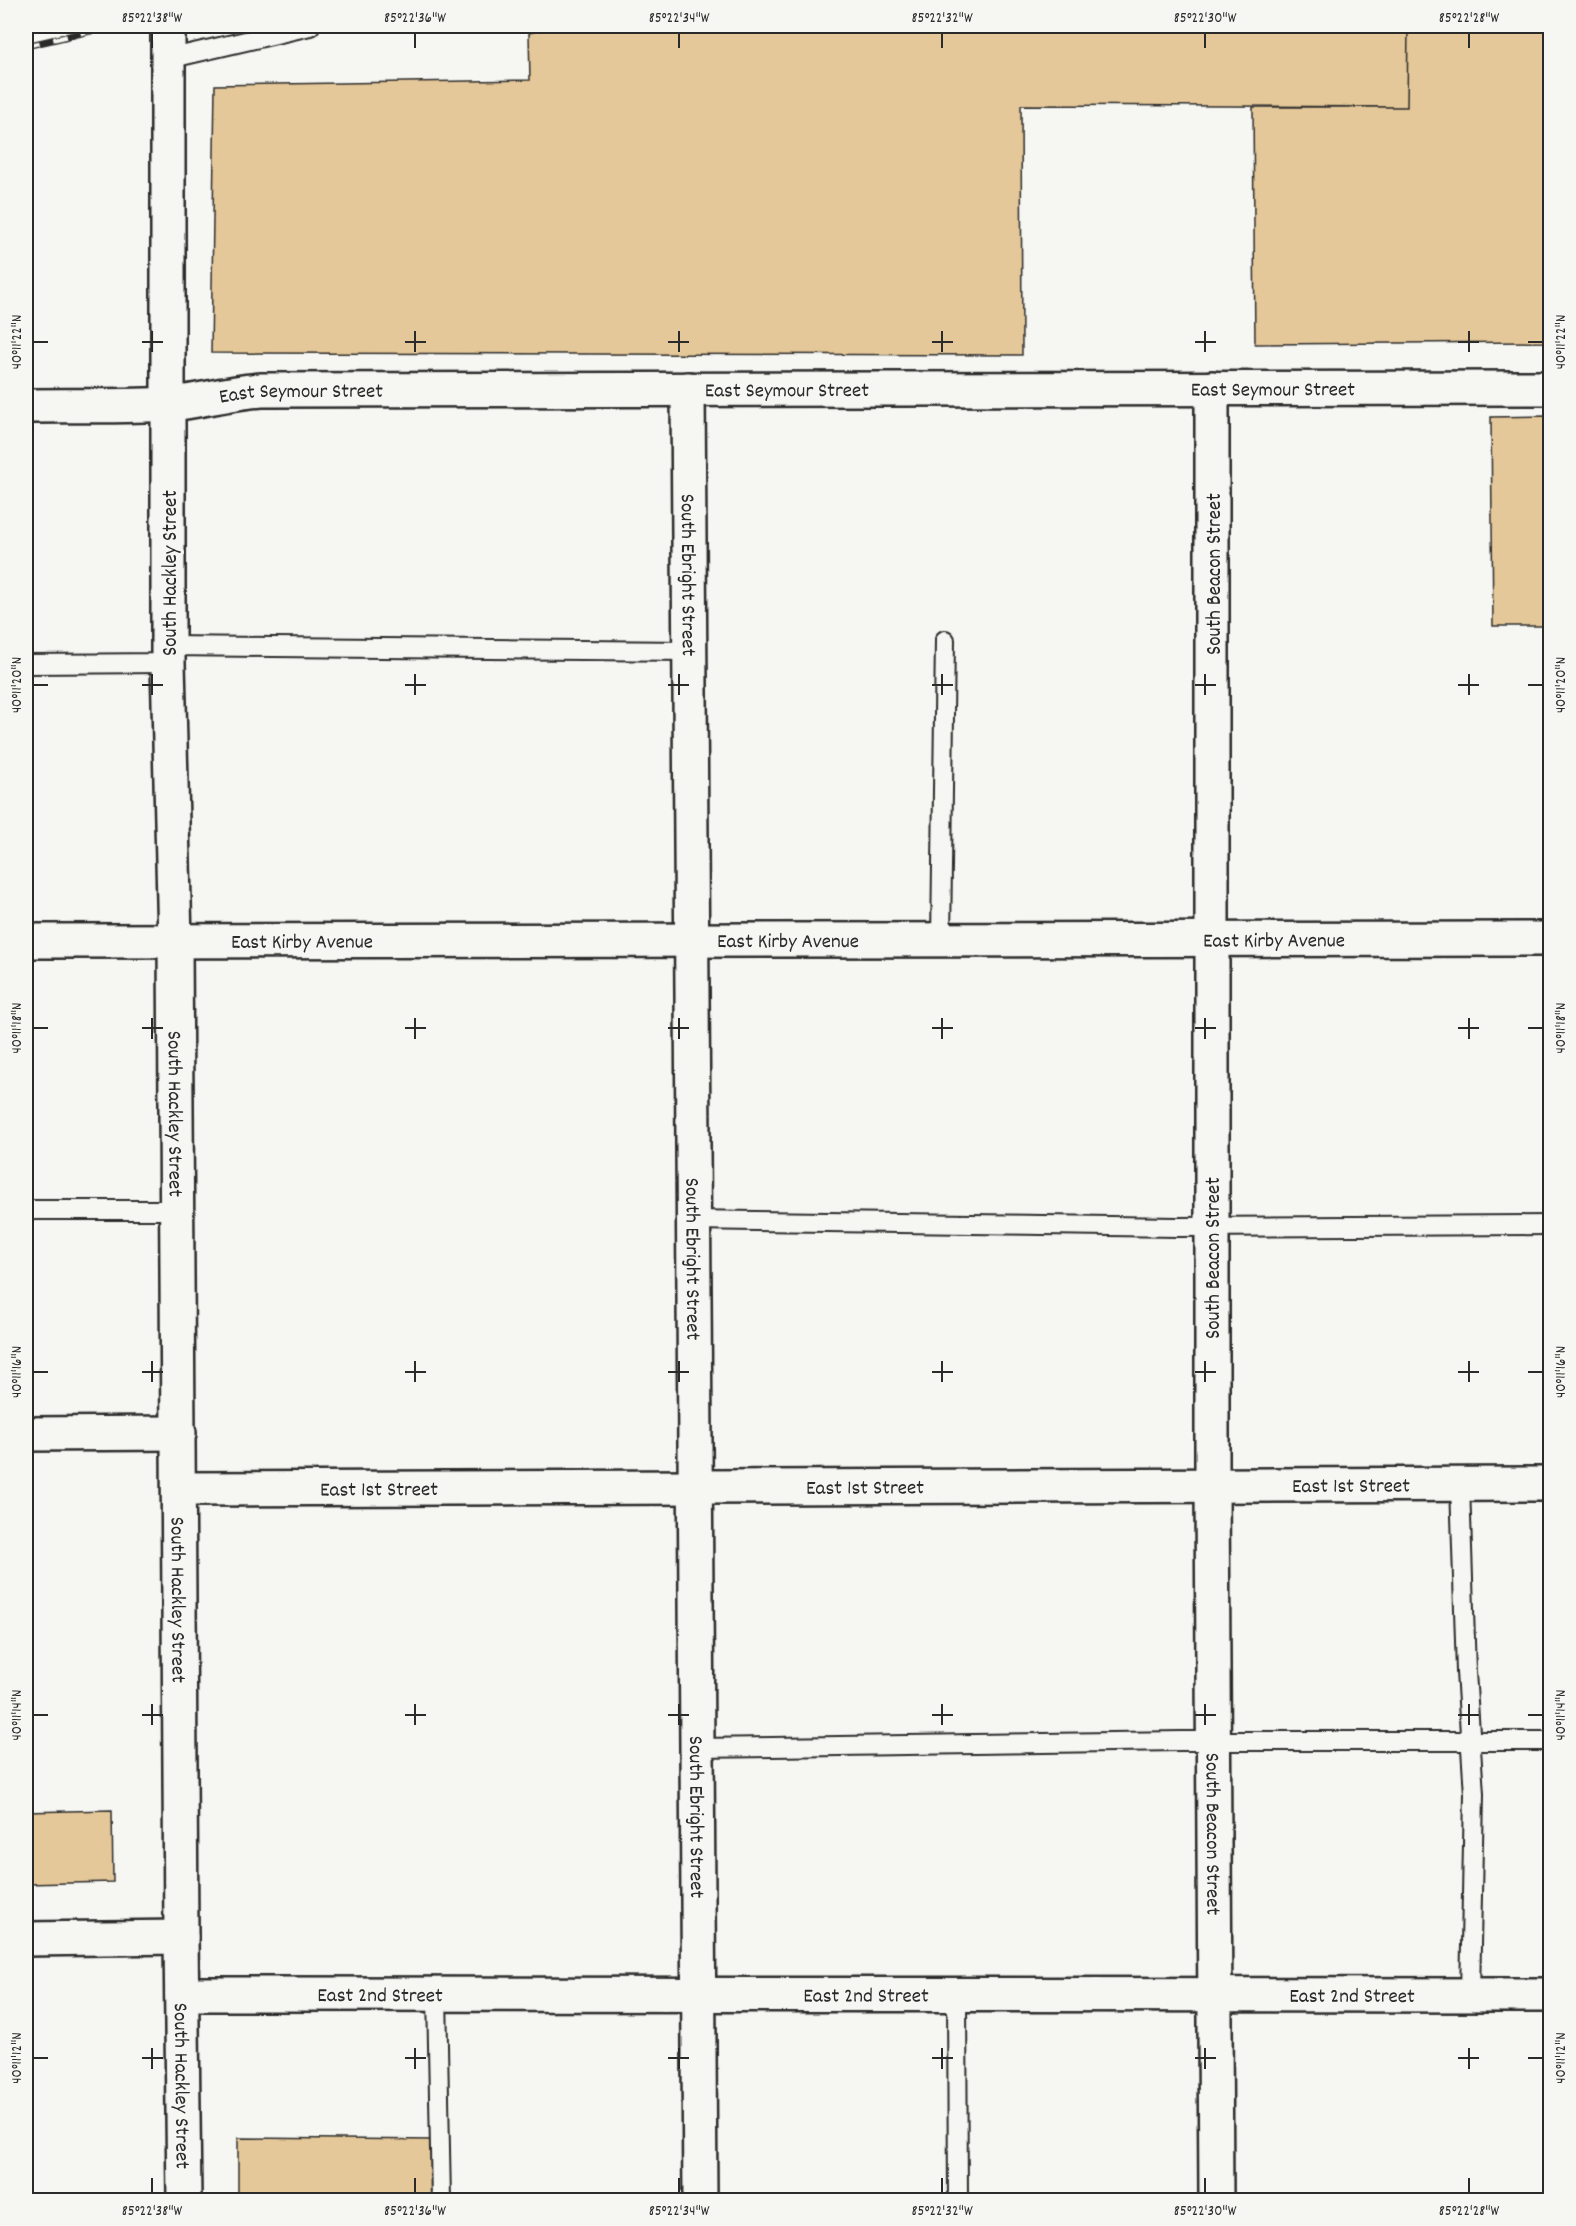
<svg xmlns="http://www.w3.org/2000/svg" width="1576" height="2226" viewBox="0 0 1576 2226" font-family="Dekko,sans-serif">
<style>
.building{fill:#e5c899;stroke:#2b2b2b;stroke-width:1.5}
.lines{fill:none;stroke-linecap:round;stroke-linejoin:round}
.service-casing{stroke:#2b2b2b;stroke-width:22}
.minor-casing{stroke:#2b2b2b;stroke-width:38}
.tertiary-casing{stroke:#2b2b2b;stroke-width:38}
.service{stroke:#f6f6f2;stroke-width:18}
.minor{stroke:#f6f6f2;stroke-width:33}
.tertiary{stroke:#f6f6f2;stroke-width:33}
.rail-casing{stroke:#2b2b2b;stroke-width:7}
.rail{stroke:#f6f6f2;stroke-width:4.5;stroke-dasharray:14;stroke-linecap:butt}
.ticks{fill:none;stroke:#2b2b2b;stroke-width:2}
.labels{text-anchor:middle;stroke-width:6;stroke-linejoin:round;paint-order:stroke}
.street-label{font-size:21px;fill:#2b2b2b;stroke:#f6f6f2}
.neatline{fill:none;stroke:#2b2b2b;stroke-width:2}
.ticks-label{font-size:15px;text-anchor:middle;fill:#2b2b2b}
</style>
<rect width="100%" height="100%" fill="#f6f6f2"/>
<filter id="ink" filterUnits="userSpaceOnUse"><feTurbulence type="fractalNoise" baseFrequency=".0167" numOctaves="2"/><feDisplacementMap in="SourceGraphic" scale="12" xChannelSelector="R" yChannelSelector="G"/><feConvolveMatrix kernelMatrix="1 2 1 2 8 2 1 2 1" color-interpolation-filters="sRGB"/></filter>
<g filter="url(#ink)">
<path class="building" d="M560,26H1408L1407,107L1021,105L1022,355L211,353L215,85L530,80L529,33Z
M1408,26H1550V342L1255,344L1253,107H1407Z
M1550,416V705H1545L1543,626H1493L1491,417Z
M112,1810L113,1882L26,1884V1812Z
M238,2138L433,2140L432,2200H238Z"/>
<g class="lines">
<g class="service-casing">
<path id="service" d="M168,59L310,26
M168,646L689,651
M26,664L168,663
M941,940L945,640
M26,1210H177
M693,1220L1177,1227L1550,1225
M1460,1485L1466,1672L1474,1794L1470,1995
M697,1748L1181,1741H1550
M437,1994L441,2200
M957,1994L958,2200"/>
</g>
<g class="minor-casing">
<g id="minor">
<path id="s1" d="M1212,388V1486L1216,2200"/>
<path id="s2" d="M688,389L700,2200"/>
<path id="s3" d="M26,406C73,405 122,407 170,404C201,401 230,392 262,390L1550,388"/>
<path id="s4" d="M26,941L1550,939"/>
<path d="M26,1434L179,1433"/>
<path id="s5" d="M179,1489L1550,1484"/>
<path d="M26,1939L181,1937"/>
<path id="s6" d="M182,1994L1550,1995"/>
</g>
</g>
<g class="tertiary-casing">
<g id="tertiary">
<path id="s7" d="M168,26V663L175,941L181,1937L184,2200"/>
</g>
</g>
<use href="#service" class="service"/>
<use href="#minor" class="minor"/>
<use href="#tertiary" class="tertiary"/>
<g class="rail-casing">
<path id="rail" d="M26,46L112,26"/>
</g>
<use href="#rail" class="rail"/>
</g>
</g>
<path class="ticks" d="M152,33V48M415,33V48M679,33V48M942,33V48M1205,33V48M1469,33V48M152,331V352M415,331V352M679,331V352M942,331V352M1205,331V352M1469,331V352M33,342H48M142,342H163M405,342H426M668,342H689M932,342H953M1195,342H1216M1458,342H1479M1528,342H1543M152,674V695M415,674V695M679,674V695M942,674V695M1205,674V695M1469,674V695M33,685H48M142,685H163M405,685H426M668,685H689M932,685H953M1195,685H1216M1458,685H1479M1528,685H1543M152,1018V1039M415,1018V1039M679,1018V1039M942,1018V1039M1205,1018V1039M1469,1018V1039M33,1028H48M142,1028H163M405,1028H426M668,1028H689M932,1028H953M1195,1028H1216M1458,1028H1479M1528,1028H1543M152,1361V1382M415,1361V1382M679,1361V1382M942,1361V1382M1205,1361V1382M1469,1361V1382M33,1372H48M142,1372H163M405,1372H426M668,1372H689M932,1372H953M1195,1372H1216M1458,1372H1479M1528,1372H1543M152,1704V1725M415,1704V1725M679,1704V1725M942,1704V1725M1205,1704V1725M1469,1704V1725M33,1715H48M142,1715H163M405,1715H426M668,1715H689M932,1715H953M1195,1715H1216M1458,1715H1479M1528,1715H1543M152,2048V2069M415,2048V2069M679,2048V2069M942,2048V2069M1205,2048V2069M1469,2048V2069M33,2058H48M142,2058H163M405,2058H426M668,2058H689M932,2058H953M1195,2058H1216M1458,2058H1479M1528,2058H1543M152,2178V2193M415,2178V2193M679,2178V2193M942,2178V2193M1205,2178V2193M1469,2178V2193"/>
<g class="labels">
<g class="street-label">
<text dy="7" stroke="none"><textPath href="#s3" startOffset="1248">East Seymour Street</textPath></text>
<text dy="7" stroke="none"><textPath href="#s3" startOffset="762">East Seymour Street</textPath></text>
<text dy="7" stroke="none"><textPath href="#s3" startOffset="276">East Seymour Street</textPath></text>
<text transform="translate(169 573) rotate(-90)" y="7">South Hackley Street</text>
<text transform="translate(1213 574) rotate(-90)" y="7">South Beacon Street</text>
<text dy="7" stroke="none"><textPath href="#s2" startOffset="186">South Ebright Street</textPath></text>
<text dy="7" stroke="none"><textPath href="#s4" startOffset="1248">East Kirby Avenue</textPath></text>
<text dy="7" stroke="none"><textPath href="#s4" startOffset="762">East Kirby Avenue</textPath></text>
<text dy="7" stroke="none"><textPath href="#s4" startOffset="276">East Kirby Avenue</textPath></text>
<text dy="7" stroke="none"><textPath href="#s7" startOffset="1088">South Hackley Street</textPath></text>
<text transform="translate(1212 1258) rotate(-90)" y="7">South Beacon Street</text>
<text dy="7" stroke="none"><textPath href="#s2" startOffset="870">South Ebright Street</textPath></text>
<text dy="7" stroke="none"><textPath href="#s5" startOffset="1172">East 1st Street</textPath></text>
<text dy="7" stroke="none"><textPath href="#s5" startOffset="686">East 1st Street</textPath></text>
<text dy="7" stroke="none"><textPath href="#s5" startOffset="200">East 1st Street</textPath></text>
<text dy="7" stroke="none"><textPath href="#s7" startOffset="1574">South Hackley Street</textPath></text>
<text dy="7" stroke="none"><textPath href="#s2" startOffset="1428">South Ebright Street</textPath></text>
<text dy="7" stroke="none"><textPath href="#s1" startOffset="1446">South Beacon Street</textPath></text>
<text dy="7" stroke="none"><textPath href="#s6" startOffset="198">East 2nd Street</textPath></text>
<text dy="7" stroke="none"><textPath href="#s6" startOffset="684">East 2nd Street</textPath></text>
<text dy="7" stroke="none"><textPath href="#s6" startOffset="1170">East 2nd Street</textPath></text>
<text dy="7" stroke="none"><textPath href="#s7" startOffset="2060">South Hackley Street</textPath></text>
</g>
</g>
<rect width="1576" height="2226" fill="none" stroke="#f6f6f2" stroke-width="66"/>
<rect x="33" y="33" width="1510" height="2160" class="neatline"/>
<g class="ticks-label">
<text x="152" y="22">85°22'38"W</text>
<text x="415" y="22">85°22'36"W</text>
<text x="679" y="22">85°22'34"W</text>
<text x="942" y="22">85°22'32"W</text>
<text x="1205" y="22">85°22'30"W</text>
<text x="1469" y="22">85°22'28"W</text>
<text transform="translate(16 342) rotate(-90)" y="5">40°11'22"N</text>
<text transform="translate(1560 342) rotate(-90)" y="5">40°11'22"N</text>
<text transform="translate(16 685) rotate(-90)" y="5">40°11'20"N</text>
<text transform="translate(1560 685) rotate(-90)" y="5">40°11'20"N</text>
<text transform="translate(16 1028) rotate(-90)" y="5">40°11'18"N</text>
<text transform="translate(1560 1028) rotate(-90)" y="5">40°11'18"N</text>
<text transform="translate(16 1372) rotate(-90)" y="5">40°11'16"N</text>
<text transform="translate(1560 1372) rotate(-90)" y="5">40°11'16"N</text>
<text transform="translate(16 1715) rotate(-90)" y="5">40°11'14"N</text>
<text transform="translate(1560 1715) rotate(-90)" y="5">40°11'14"N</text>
<text transform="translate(16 2058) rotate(-90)" y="5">40°11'12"N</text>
<text transform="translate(1560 2058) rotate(-90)" y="5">40°11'12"N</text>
<text x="152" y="2215">85°22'38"W</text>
<text x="415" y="2215">85°22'36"W</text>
<text x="679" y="2215">85°22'34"W</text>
<text x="942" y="2215">85°22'32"W</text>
<text x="1205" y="2215">85°22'30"W</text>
<text x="1469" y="2215">85°22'28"W</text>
</g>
</svg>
